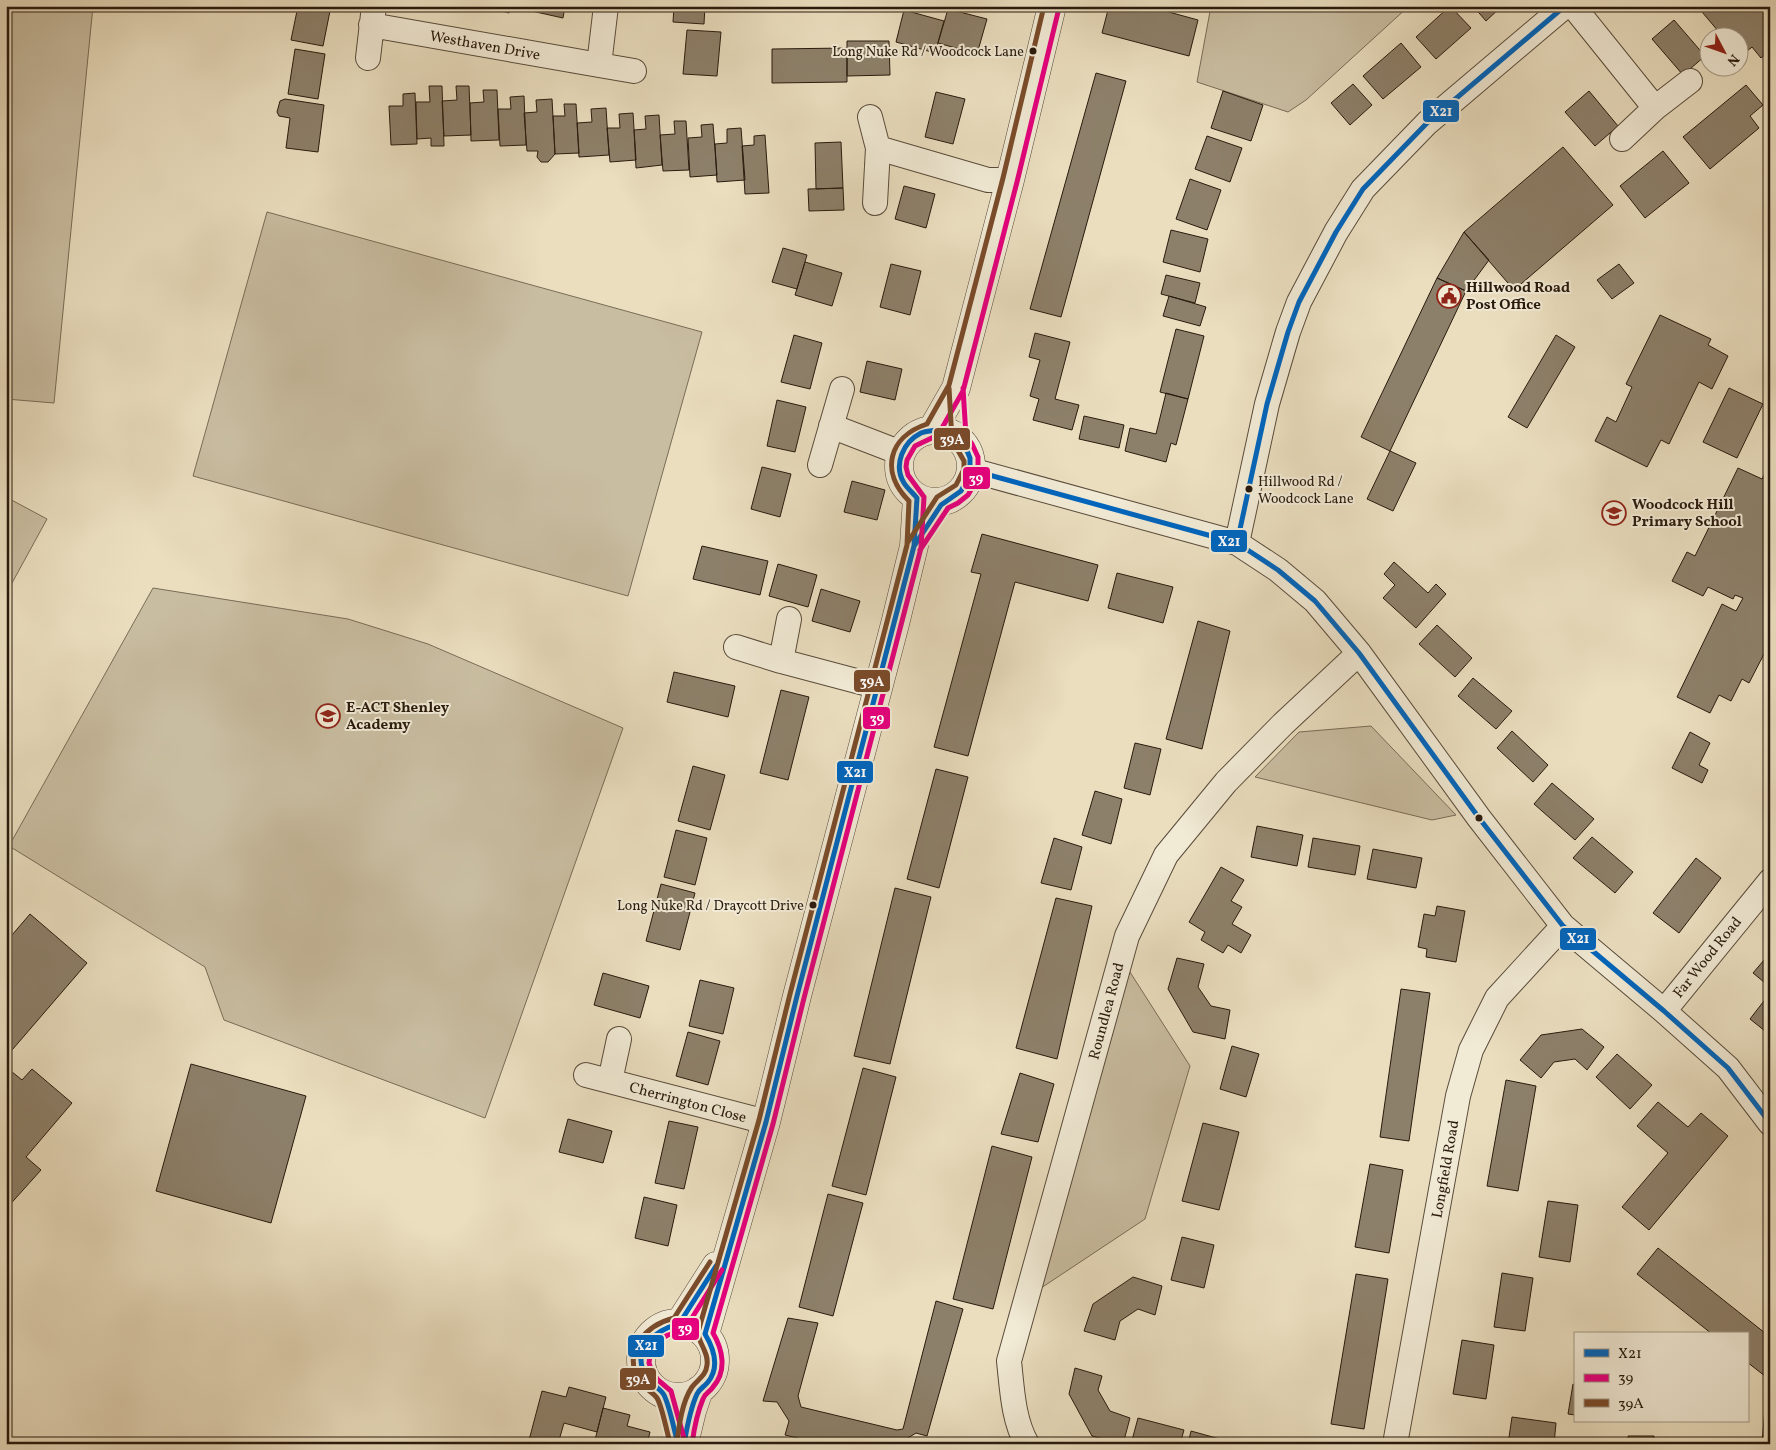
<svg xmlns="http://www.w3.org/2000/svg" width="1776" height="1450" viewBox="0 0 1776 1450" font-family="Vollkorn,serif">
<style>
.green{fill:#c9bda1;stroke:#796c57}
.building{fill:#8d806a;stroke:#291a0d}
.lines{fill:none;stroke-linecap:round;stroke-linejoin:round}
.minor-casing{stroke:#594b3a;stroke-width:26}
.tertiary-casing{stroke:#594b3a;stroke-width:29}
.minor{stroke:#f1ead5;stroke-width:24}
.tertiary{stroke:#f1ead5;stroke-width:28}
.bus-1-casing{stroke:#f1ead5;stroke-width:9}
.bus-2-casing{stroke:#f1ead5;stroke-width:9}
.bus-3-casing{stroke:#f1ead5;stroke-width:9}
.bus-1{stroke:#0065bd;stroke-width:5}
.bus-2{stroke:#e5007d;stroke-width:5}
.bus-3{stroke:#7a4b2a;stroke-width:5}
.bus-dot{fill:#291a0d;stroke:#f1ead5;stroke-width:2}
.labels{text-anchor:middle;stroke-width:4;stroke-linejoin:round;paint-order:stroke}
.bus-label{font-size:14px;fill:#291a0d;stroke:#f1ead5;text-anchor:end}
.street-label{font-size:15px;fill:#291a0d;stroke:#f1ead5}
.poi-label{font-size:15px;font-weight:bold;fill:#291a0d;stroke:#f1ead5;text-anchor:start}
.line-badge{stroke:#f1ead5;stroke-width:2}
.badge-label{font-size:14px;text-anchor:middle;font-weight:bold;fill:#fff}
</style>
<rect width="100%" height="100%" fill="#eadebf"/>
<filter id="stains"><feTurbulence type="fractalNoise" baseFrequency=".004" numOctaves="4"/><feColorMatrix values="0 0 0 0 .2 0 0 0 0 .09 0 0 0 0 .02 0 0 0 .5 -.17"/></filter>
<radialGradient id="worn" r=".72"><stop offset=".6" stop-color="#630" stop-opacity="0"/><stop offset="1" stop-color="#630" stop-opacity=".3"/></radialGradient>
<path class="green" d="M6,6H93L54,403L6,399Z
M1211,6H1409L1306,100L1288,112L1197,82Z
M267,212L702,332L628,596L193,476Z
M6,497L47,519L6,594Z
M153,588L348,619L428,644L623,728L485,1118L224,1020L205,967L9,846Z
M1371,726L1456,815L1432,820L1255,777L1299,732Z
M1121,958L1190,1066L1145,1219L1026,1298Z"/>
<path class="building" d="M298,6H331L323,46L291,40Z
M484,6H510L509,13Z
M519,6H565L563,18L518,8Z
M674,6H705L704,24L673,22Z
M1109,6H1147L1198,20L1189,56L1102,33Z
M1450,6L1471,28L1436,59L1416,37Z
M1473,6H1502L1486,21Z
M1697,6H1770V50L1761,58L1752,47L1740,57L1738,55V38H1724Z
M948,9L987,19L977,54L938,43Z
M904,10L944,21L935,53L896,42Z
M1674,20L1705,56L1683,75L1652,39Z
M687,30L721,32L717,76L683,74Z
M847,41H889L890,75L847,76Z
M1401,43L1421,67L1383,99L1363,76Z
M847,48V82L772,83V49Z
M295,49L325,54L318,99L288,94Z
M1096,73L1126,81L1061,317L1030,309Z
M1353,84L1372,105L1350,125L1331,103Z
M1746,85L1763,105L1750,116L1759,128L1710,169L1683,137Z
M429,86H442L444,146H431V138L417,139L416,102H430Z
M456,86H469L471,135L444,136L442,101L457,100Z
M483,90H497L499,140L471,141L470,103L484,102Z
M1223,91L1263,105L1251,141L1211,128Z
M1589,91L1618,126L1595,146L1565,112Z
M936,92L965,99L953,144L925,137Z
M415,93L417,144L391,145L389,106H403V94Z
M524,96L526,145L500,146L498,109H511L510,97Z
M285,99L324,105L318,152L286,148L290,118L279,116L277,112L280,101Z
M552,99L555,154L548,162H541L537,157L538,151H527L524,113L537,112L536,100Z
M564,104H576L579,153L555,154L553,116H565Z
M606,108L609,155L579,157L577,123L592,122L591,109Z
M633,113L636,160L610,162L607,128H620L619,114Z
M659,115L662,165L636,168L634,130L646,129L645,116Z
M674,121H686L689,170L663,171L660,135L675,134Z
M713,124L717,175L690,177L688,138L702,137L701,125Z
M741,128L745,180L717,182L715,144L727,143V129Z
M765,135L769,193L745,194L742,146L754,145V136Z
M1207,136L1242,148L1230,182L1195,169Z
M841,142L843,188L816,189L815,143Z
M1563,147L1613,205L1514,290L1464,232Z
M1663,151L1689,183L1645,218L1620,186Z
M1190,179L1221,190L1207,230L1176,219Z
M904,186L935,194L926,228L895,219Z
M843,188L844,210L809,211L808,189Z
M1171,230L1208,239L1200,272L1163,262Z
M1464,232L1489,260L1466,291L1437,278Z
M783,248L807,255L797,289L772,282Z
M805,262L842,273L832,306L795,295Z
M891,264L921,271L910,315L880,307Z
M1619,264L1634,283L1612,299L1597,280Z
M1166,275L1200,283L1195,303L1161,294Z
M1437,278L1466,291L1390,451L1361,437Z
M1169,296L1206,307L1200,326L1163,316Z
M1660,315L1711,339L1708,345L1728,356L1712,389L1699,382L1669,444L1661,440L1647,467L1595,441L1607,417L1616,422L1632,387L1626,384Z
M1176,329L1204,336L1188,399L1160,392Z
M1035,333L1070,342L1055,399L1079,405L1072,430L1033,420L1039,399L1030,396L1040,360L1029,357Z
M794,335L822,343L810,389L781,382Z
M1556,335L1575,347L1527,428L1508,417Z
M867,361L902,369L895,400L860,392Z
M1729,388L1763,404L1737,458L1703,442Z
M1166,393L1188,399L1176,445L1171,443L1166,462L1125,451L1130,428L1156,434Z
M777,400L806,407L795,452L767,446Z
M1084,416L1124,425L1119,448L1079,439Z
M1390,451L1416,463L1393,511L1367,499Z
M1770,464V652L1768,656L1764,654L1749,683L1742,679L1731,701L1719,695L1710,713L1677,697L1722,604L1736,611L1743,598L1735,595L1733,599L1708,587L1703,596L1672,581L1687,552L1695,556L1738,468L1762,479Z
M762,467L791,474L780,517L751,509Z
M852,481L885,490L877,520L844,512Z
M982,534L1098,565L1088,601L1015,582L968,756L934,747L981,574L971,572Z
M702,546L768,561L760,595L693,579Z
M1394,562L1428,593L1436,584L1446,594L1416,628L1383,598L1395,585L1384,574Z
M778,564L817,575L808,607L769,596Z
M1117,573L1173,587L1163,623L1108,608Z
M821,589L860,601L850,632L812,621Z
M1198,621L1230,631L1202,749L1166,739Z
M1437,625L1472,658L1455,677L1419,644Z
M674,672L735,686L728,717L667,702Z
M1473,678L1512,711L1496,729L1458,696Z
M781,690L809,697L788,780L760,773Z
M1512,731L1548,765L1533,782L1497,748Z
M1690,732L1710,743L1699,765L1708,770L1702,783L1672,768Z
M1135,743L1161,749L1150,795L1124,788Z
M693,766L725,775L710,830L678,821Z
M936,769L968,777L939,888L907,879Z
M1552,783L1594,819L1575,840L1534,804Z
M1095,791L1122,799L1111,844L1082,835Z
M1257,826L1303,835L1297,866L1251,857Z
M676,830L707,838L695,885L664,877Z
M1592,837L1633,872L1615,893L1573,858Z
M1054,838L1082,847L1071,890L1041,883Z
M1313,838L1360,846L1355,875L1308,867Z
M1373,849L1422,858L1416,888L1367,879Z
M1696,858L1721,878L1679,933L1653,913Z
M1221,867L1244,880L1231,901L1242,907L1232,924L1251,935L1241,953L1228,945L1223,953L1201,940L1205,932L1189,922Z
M661,884L695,893L680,950L646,941Z
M895,888L931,897L890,1064L854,1056Z
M1056,898L1092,906L1057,1059L1016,1048Z
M1437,906L1465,911L1456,962L1426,957L1427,949L1418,947L1424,914L1435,916Z
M30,914L87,963L6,1057V942Z
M1770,953V987L1753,973Z
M1177,958L1204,964L1198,987L1211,1006L1230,1010L1225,1039L1193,1032L1168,989Z
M603,973L649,986L640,1018L594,1005Z
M700,980L734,988L723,1034L689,1026Z
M1401,989L1430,993L1409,1141L1380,1137Z
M1767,997L1770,1000V1035L1750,1019Z
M1582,1029L1604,1047L1587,1070L1575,1059L1554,1062L1541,1078L1520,1060L1541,1035Z
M688,1032L720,1041L708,1085L676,1076Z
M1232,1046L1259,1054L1246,1097L1220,1089Z
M1617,1054L1652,1085L1630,1109L1596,1077Z
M191,1064L306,1096L271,1223L156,1191Z
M6,1067L22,1080L32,1069L72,1103L26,1157L41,1170L6,1209Z
M863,1068L896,1077L866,1195L832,1186Z
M1020,1073L1054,1084L1038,1142L1001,1134Z
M1506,1080L1536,1086L1518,1191L1487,1186Z
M1658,1102L1688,1127L1701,1113L1728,1136L1649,1230L1622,1207L1668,1153L1637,1126Z
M568,1119L612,1131L603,1163L559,1152Z
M669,1121L698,1127L684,1189L655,1183Z
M1203,1123L1239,1132L1219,1210L1182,1201Z
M992,1146L1032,1157L993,1309L953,1299Z
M1370,1164L1403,1170L1389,1253L1355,1247Z
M828,1194L863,1203L833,1316L799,1307Z
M644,1197L677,1205L668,1246L635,1238Z
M1548,1201L1578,1205L1570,1262L1539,1257Z
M1182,1237L1214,1245L1204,1288L1171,1280Z
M1658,1248L1770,1337V1380L1747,1362V1334H1712L1637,1274Z
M1502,1273L1533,1278L1525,1331L1494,1327Z
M1356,1274L1388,1279L1364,1429L1331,1424Z
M1133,1277L1162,1286L1155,1315L1138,1309L1120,1321L1115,1340L1084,1331L1093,1304Z
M936,1301L963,1309L927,1436L916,1433L898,1444H823L785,1435L789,1421L777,1402L763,1401L788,1318L818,1323L798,1396L801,1407L897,1430L903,1429Z
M1462,1340L1494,1345L1486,1399L1453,1394Z
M1075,1368L1102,1376L1098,1390L1110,1411L1130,1418L1123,1444L1092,1436L1069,1394Z
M1573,1384L1575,1385V1415L1568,1414Z
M569,1387L606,1397L597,1432L564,1423L558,1444H528L542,1391L566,1397Z
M1766,1395H1770V1444H1762Z
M603,1408L630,1415L627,1426L650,1432L647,1444H594Z
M1512,1417L1556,1423L1554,1444H1508Z
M1138,1418L1184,1430L1180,1444H1131Z
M1191,1431L1238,1444H1188Z
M1628,1436H1654V1444H1628Z"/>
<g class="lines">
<g class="minor-casing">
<path id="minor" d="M1573,6L1655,108
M371,25L599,65L606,6
M368,58L374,6
M599,65L634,71
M870,117L878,148L875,203
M1622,139L1655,108L1690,81
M878,148L988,180H1010
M831,426L901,453
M820,465L842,389
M971,470L1237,543L1278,570L1315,601L1359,653L1479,818L1563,926L1664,1011L1728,1068L1770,1123
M1237,543L1267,404L1288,332L1299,302L1336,232L1363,189L1427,123L1565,6
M736,647L781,661L879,687
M781,661L789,619
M1664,1011L1770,881
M586,1075L766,1122
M610,1081L619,1039
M1027,1444C1013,1420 1012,1388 1009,1361L1127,936L1166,855L1226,782L1283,724L1359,653
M1395,1444L1458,1096L1471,1050L1497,998L1563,926"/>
</g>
<g class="tertiary-casing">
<path id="tertiary" d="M899 466a36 36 0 1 1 72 0a36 36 0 1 1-72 0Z
M932,430L956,388L1010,180L1052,6
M641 1360a37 37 0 1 1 74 0a37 37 0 1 1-74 0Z
M679,1324L716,1266
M705,1334L766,1122L797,996L895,624L914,546L917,498
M684,1444L692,1411L699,1390"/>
</g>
<use href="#minor" class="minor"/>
<use href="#tertiary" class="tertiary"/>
<g class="bus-1-casing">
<path id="bus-1" d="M937,430L952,434L965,446L970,458V475L961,491L941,505L914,546L917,498C913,493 907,488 904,483C893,465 903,442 921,433C926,431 932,431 937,430Z
M971,470L1237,543L1278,570L1315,601L1359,653L1479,818L1563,926L1664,1011L1728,1068L1770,1123
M1237,543L1267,404L1288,332L1299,302L1336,232L1363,189L1427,123L1565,6
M678,1444C674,1430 670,1407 664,1395C661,1389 650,1384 646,1376C630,1349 656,1330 679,1324L716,1266
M684,1444C687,1427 690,1409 697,1394C700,1388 704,1387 708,1382C720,1367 714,1349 705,1334L766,1122L797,996L914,546"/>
</g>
<g class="bus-2-casing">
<path id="bus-2" d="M920,550L948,508L958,503L968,495L975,483L978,472V457L972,444L966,436L963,388
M685,1442L671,1391L658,1380L652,1372L649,1363L650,1355L653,1347L659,1340L668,1335L685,1329L722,1270
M692,1444C694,1429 697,1413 703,1399C705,1393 710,1392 713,1387C727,1371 723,1350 713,1333L773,1124L804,998L921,548L924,497L908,475L906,467L907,460L915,446L938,435L963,391L1017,182L1059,8"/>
</g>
<g class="bus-3-casing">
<path id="bus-3" d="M908,542L937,497L956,485L964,469V461L952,440L949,388
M677,1443C679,1425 682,1402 692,1387C698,1379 706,1376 707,1365C709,1352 698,1343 698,1332L759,1120L790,994L907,545L909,501C880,472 888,437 927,424L949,385L1003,178L1044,6
M670,1444C668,1435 661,1404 657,1398C653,1392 644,1389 638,1379C623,1349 647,1325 674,1318L710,1262"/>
</g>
<use href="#bus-1" class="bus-1"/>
<use href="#bus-2" class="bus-2"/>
<use href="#bus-3" class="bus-3"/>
</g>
<defs>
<g id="civic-ring" transform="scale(1.25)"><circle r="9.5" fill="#f1ead5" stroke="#8f2418" stroke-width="1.5"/><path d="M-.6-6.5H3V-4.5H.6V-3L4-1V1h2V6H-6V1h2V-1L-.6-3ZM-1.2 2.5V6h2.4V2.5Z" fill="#8f2418"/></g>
<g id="school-ring" transform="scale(1.25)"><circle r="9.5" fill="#f1ead5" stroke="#8f2418" stroke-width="1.5"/><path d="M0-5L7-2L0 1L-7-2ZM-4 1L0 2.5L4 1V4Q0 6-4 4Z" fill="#8f2418"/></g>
</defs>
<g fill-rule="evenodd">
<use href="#civic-ring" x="1449" y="296"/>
<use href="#school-ring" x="1614" y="513"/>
<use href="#school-ring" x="328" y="716"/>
</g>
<g class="bus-dot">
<circle cx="1033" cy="51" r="4.5"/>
<circle cx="1249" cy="489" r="4.5"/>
<circle cx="1479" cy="818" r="4.5"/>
<circle cx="813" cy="905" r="4.5"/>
</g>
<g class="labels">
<g class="bus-label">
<text x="1024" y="56">Long Nuke Rd / Woodcock Lane</text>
<text x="1258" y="486" text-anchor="start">Hillwood Rd /<tspan x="1258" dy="17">Woodcock Lane</tspan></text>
<text x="804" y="910">Long Nuke Rd / Draycott Drive</text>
</g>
<g class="street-label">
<text transform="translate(485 45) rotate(10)" y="5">Westhaven Drive</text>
<text transform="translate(1707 957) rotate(-51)" y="5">Far Wood Road</text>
<text transform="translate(1106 1011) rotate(-75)" y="5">Roundlea Road</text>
<text transform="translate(688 1102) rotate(15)" y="5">Cherrington Close</text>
<text transform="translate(1445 1169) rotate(-80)" y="5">Longfield Road</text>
</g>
<g class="poi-label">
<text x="1466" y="292">Hillwood Road<tspan x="1466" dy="17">Post Office</tspan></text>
<text x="1632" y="509">Woodcock Hill<tspan x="1632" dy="17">Primary School</tspan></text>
<text x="346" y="712">E-ACT Shenley<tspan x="346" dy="17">Academy</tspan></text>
</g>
</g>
<g class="line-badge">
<rect x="1422" y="99" width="38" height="24" rx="5" fill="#0065bd"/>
<rect x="933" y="427" width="38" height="24" rx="5" fill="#7a4b2a"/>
<rect x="962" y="466" width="29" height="24" rx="5" fill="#e5007d"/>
<rect x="1210" y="529" width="38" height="24" rx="5" fill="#0065bd"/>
<rect x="853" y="669" width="38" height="24" rx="5" fill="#7a4b2a"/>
<rect x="862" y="706" width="29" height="24" rx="5" fill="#e5007d"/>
<rect x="836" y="760" width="38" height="24" rx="5" fill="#0065bd"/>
<rect x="1559" y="927" width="38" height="24" rx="5" fill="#0065bd"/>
<rect x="671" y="1317" width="29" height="24" rx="5" fill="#e5007d"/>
<rect x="627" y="1334" width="38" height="24" rx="5" fill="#0065bd"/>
<rect x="619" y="1367" width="38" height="24" rx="5" fill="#7a4b2a"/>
</g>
<g class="badge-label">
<text x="1441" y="116">X21</text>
<text x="952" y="444">39A</text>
<text x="976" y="483">39</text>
<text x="1229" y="546">X21</text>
<text x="872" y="686">39A</text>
<text x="877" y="723">39</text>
<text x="855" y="777">X21</text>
<text x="1578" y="943">X21</text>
<text x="685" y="1333">39</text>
<text x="646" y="1350">X21</text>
<text x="638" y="1384">39A</text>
</g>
<rect width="1776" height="1450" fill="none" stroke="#eadebf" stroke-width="25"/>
<rect x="8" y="8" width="1761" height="1435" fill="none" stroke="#291a0d" stroke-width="2.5"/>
<rect x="12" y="12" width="1751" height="1425" fill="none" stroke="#291a0d"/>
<rect x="1574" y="1332" width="175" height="90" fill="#f1ead5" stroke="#a19785"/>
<rect x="1584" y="1349" width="25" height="8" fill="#0065bd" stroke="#a19785"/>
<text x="1618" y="1358" font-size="15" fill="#291a0d">X21</text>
<rect x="1584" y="1374" width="25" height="8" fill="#e5007d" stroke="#a19785"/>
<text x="1618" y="1382" font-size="15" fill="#291a0d">39</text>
<rect x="1584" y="1399" width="25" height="8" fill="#7a4b2a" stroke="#a19785"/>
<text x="1618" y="1408" font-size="15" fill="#291a0d">39A</text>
<g transform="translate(1724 52) rotate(131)"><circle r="24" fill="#f1ead5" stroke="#a19785"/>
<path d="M0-4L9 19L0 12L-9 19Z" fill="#8f2418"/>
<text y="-8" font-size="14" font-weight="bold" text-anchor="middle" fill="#291a0d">N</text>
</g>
<rect width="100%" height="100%" filter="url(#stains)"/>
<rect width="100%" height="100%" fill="url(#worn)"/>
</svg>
